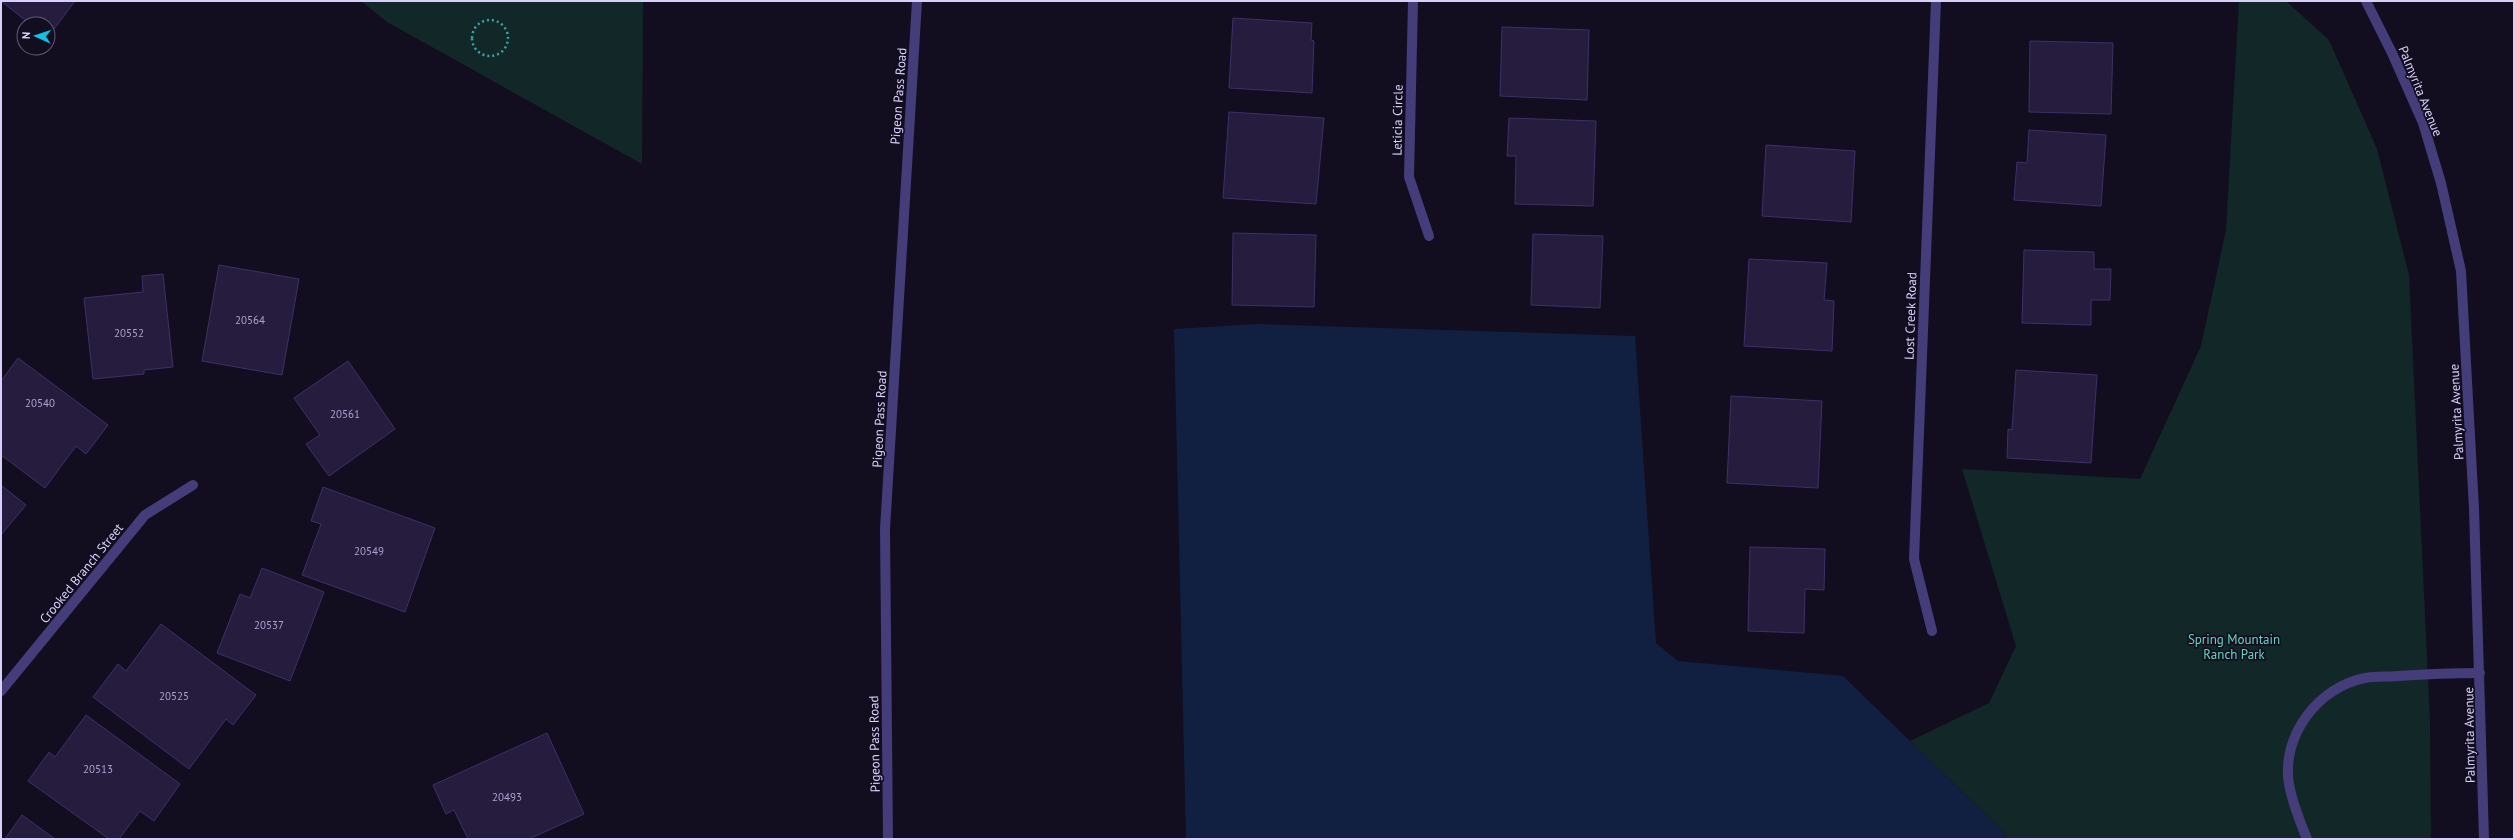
<svg xmlns="http://www.w3.org/2000/svg" width="2515" height="840" viewBox="0 0 2515 840" font-family="'PT Sans',sans-serif">
<style>
.green{fill:#122728}
.water{fill:#112040}
.building{fill:#251c3e;stroke:#3f3069}
.lines{fill:none;stroke-linecap:round;stroke-linejoin:round}
.path{stroke:#37a6a8;stroke-width:2.5;stroke-dasharray:2 3;stroke-linecap:butt}
.service{stroke:#443d7a;stroke-width:10}
.minor{stroke:#443d7a;stroke-width:10}
.tertiary{stroke:#443d7a;stroke-width:10}
.labels{text-anchor:middle;stroke-width:3.5;stroke-linejoin:round;paint-order:stroke}
.number-label{font-size:11px;fill:#aba3cc}
.street-label{font-size:13px;fill:#d8d0fb;stroke:#120e1f}
.park-label{font-size:13px;fill:#62d5c1;stroke:#120e1f}
</style>
<rect width="100%" height="100%" fill="#120e1f"/>
<path class="green" d="M361,1H643L642,164L387,22Z
M2239,1H2286L2329,40L2377,149L2409,275L2430,722L2431,839H2005L2007,835L1910,741L1989,703L2016,646L1962,469L2140,479L2201,346L2226,230Z"/>
<path class="water" d="M1257,324L1635,336L1656,643L1678,661L1843,676L2007,835L2005,839H1186L1174,329Z"/>
<path class="building" d="M1,1H75L48,37V24H30Z
M1233,18L1312,23L1311,40L1314,41L1312,93L1229,88Z
M1502,27L1589,30L1587,100L1500,96Z
M2030,41L2113,43L2111,114L2029,112Z
M1229,112L1324,118L1316,204L1223,198Z
M1509,118L1596,121L1593,206L1515,204L1516,156H1507Z
M2029,130L2106,135L2101,206L2014,200L2017,162L2027,163Z
M1766,145L1855,151L1851,222L1762,216Z
M1233,233L1316,235L1314,307L1232,305Z
M1533,234L1603,236L1600,308L1531,305Z
M2024,250L2094,252V269H2111L2110,300H2091V325L2022,323Z
M1749,259L1827,263L1824,300L1834,301L1832,351L1744,346Z
M219,265L299,279L282,375L202,361Z
M163,274L173,367L144,370V374L93,379L84,298L143,292L142,276Z
M18,358L108,425L86,454L76,446L45,488L1,455V381Z
M348,361L395,429L329,476L306,444L320,435L294,398Z
M2016,370L2097,375L2091,463L2007,458L2008,429L2012,430Z
M1731,396L1822,401L1818,488L1727,483Z
M1,485L26,505L1,535Z
M323,487L435,528L405,612L302,575L321,524L311,521Z
M1750,547L1825,549L1824,590L1805,589L1804,633L1748,631Z
M262,568L324,592L290,681L217,653L240,594L250,598Z
M161,624L256,695L233,725L226,719L189,769L93,697L118,664L126,671Z
M86,715L180,784L154,821L140,811L119,839H109L28,781L49,752L55,757Z
M547,733L584,814L529,839H468L454,810L446,814L433,785Z
M22,815L55,839H5Z"/>
<g class="lines">
<path class="path" d="M472 38a18 18 0 1 1 36 0a18 18 0 1 1-36 0Z"/>
<path class="service" d="M2307,839C2300,821 2292,803 2289,784C2281,736 2318,687 2365,678C2375,676 2387,677 2398,676C2426,674 2453,673 2480,673"/>
<path class="minor" d="M1413,1L1409,177L1429,236
M1932,631L1914,559L1936,1
M1,691L145,515L193,485"/>
<path class="tertiary" d="M2366,1L2392,53L2423,123L2441,183L2461,271L2474,509L2484,839
M888,839L885,529L917,1"/>
</g>
<g class="labels">
<g class="number-label">
<text x="250" y="324">20564</text>
<text x="129" y="337">20552</text>
<text x="40" y="407">20540</text>
<text x="345" y="418">20561</text>
<text x="369" y="555">20549</text>
<text x="269" y="629">20537</text>
<text x="174" y="700">20525</text>
<text x="98" y="773">20513</text>
<text x="507" y="801">20493</text>
</g>
<g class="street-label">
<text transform="translate(2421 91) rotate(68)" y="5">Palmyrita Avenue</text>
<text transform="translate(898 96) rotate(-86)" y="5">Pigeon Pass Road</text>
<text transform="translate(1397 120) rotate(-89)" y="5">Leticia Circle</text>
<text transform="translate(1910 316) rotate(-88)" y="5">Lost Creek Road</text>
<text transform="translate(2456 412) rotate(-93)" y="5">Palmyrita Avenue</text>
<text transform="translate(879 419) rotate(-87)" y="5">Pigeon Pass Road</text>
<text transform="translate(81 573) rotate(-51)" y="5">Crooked Branch Street</text>
<text transform="translate(2469 735) rotate(-91)" y="5">Palmyrita Avenue</text>
<text transform="translate(874 744) rotate(-91)" y="5">Pigeon Pass Road</text>
</g>
<g class="park-label">
<text x="2234" y="644">Spring Mountain<tspan x="2234" dy="15">Ranch Park</tspan></text>
</g>
</g>
<rect width="2515" height="840" fill="none" stroke="#d8d0fb" stroke-width="4"/>
<g transform="translate(36 36) rotate(273)"><circle r="19" fill="#120e1f" stroke="#615c77"/>
<path d="M0-3L7 15L0 10L-7 15Z" fill="#12c0e5"/>
<text y="-6" font-size="11" font-weight="bold" text-anchor="middle" fill="#d8d0fb">N</text>
</g>
</svg>
